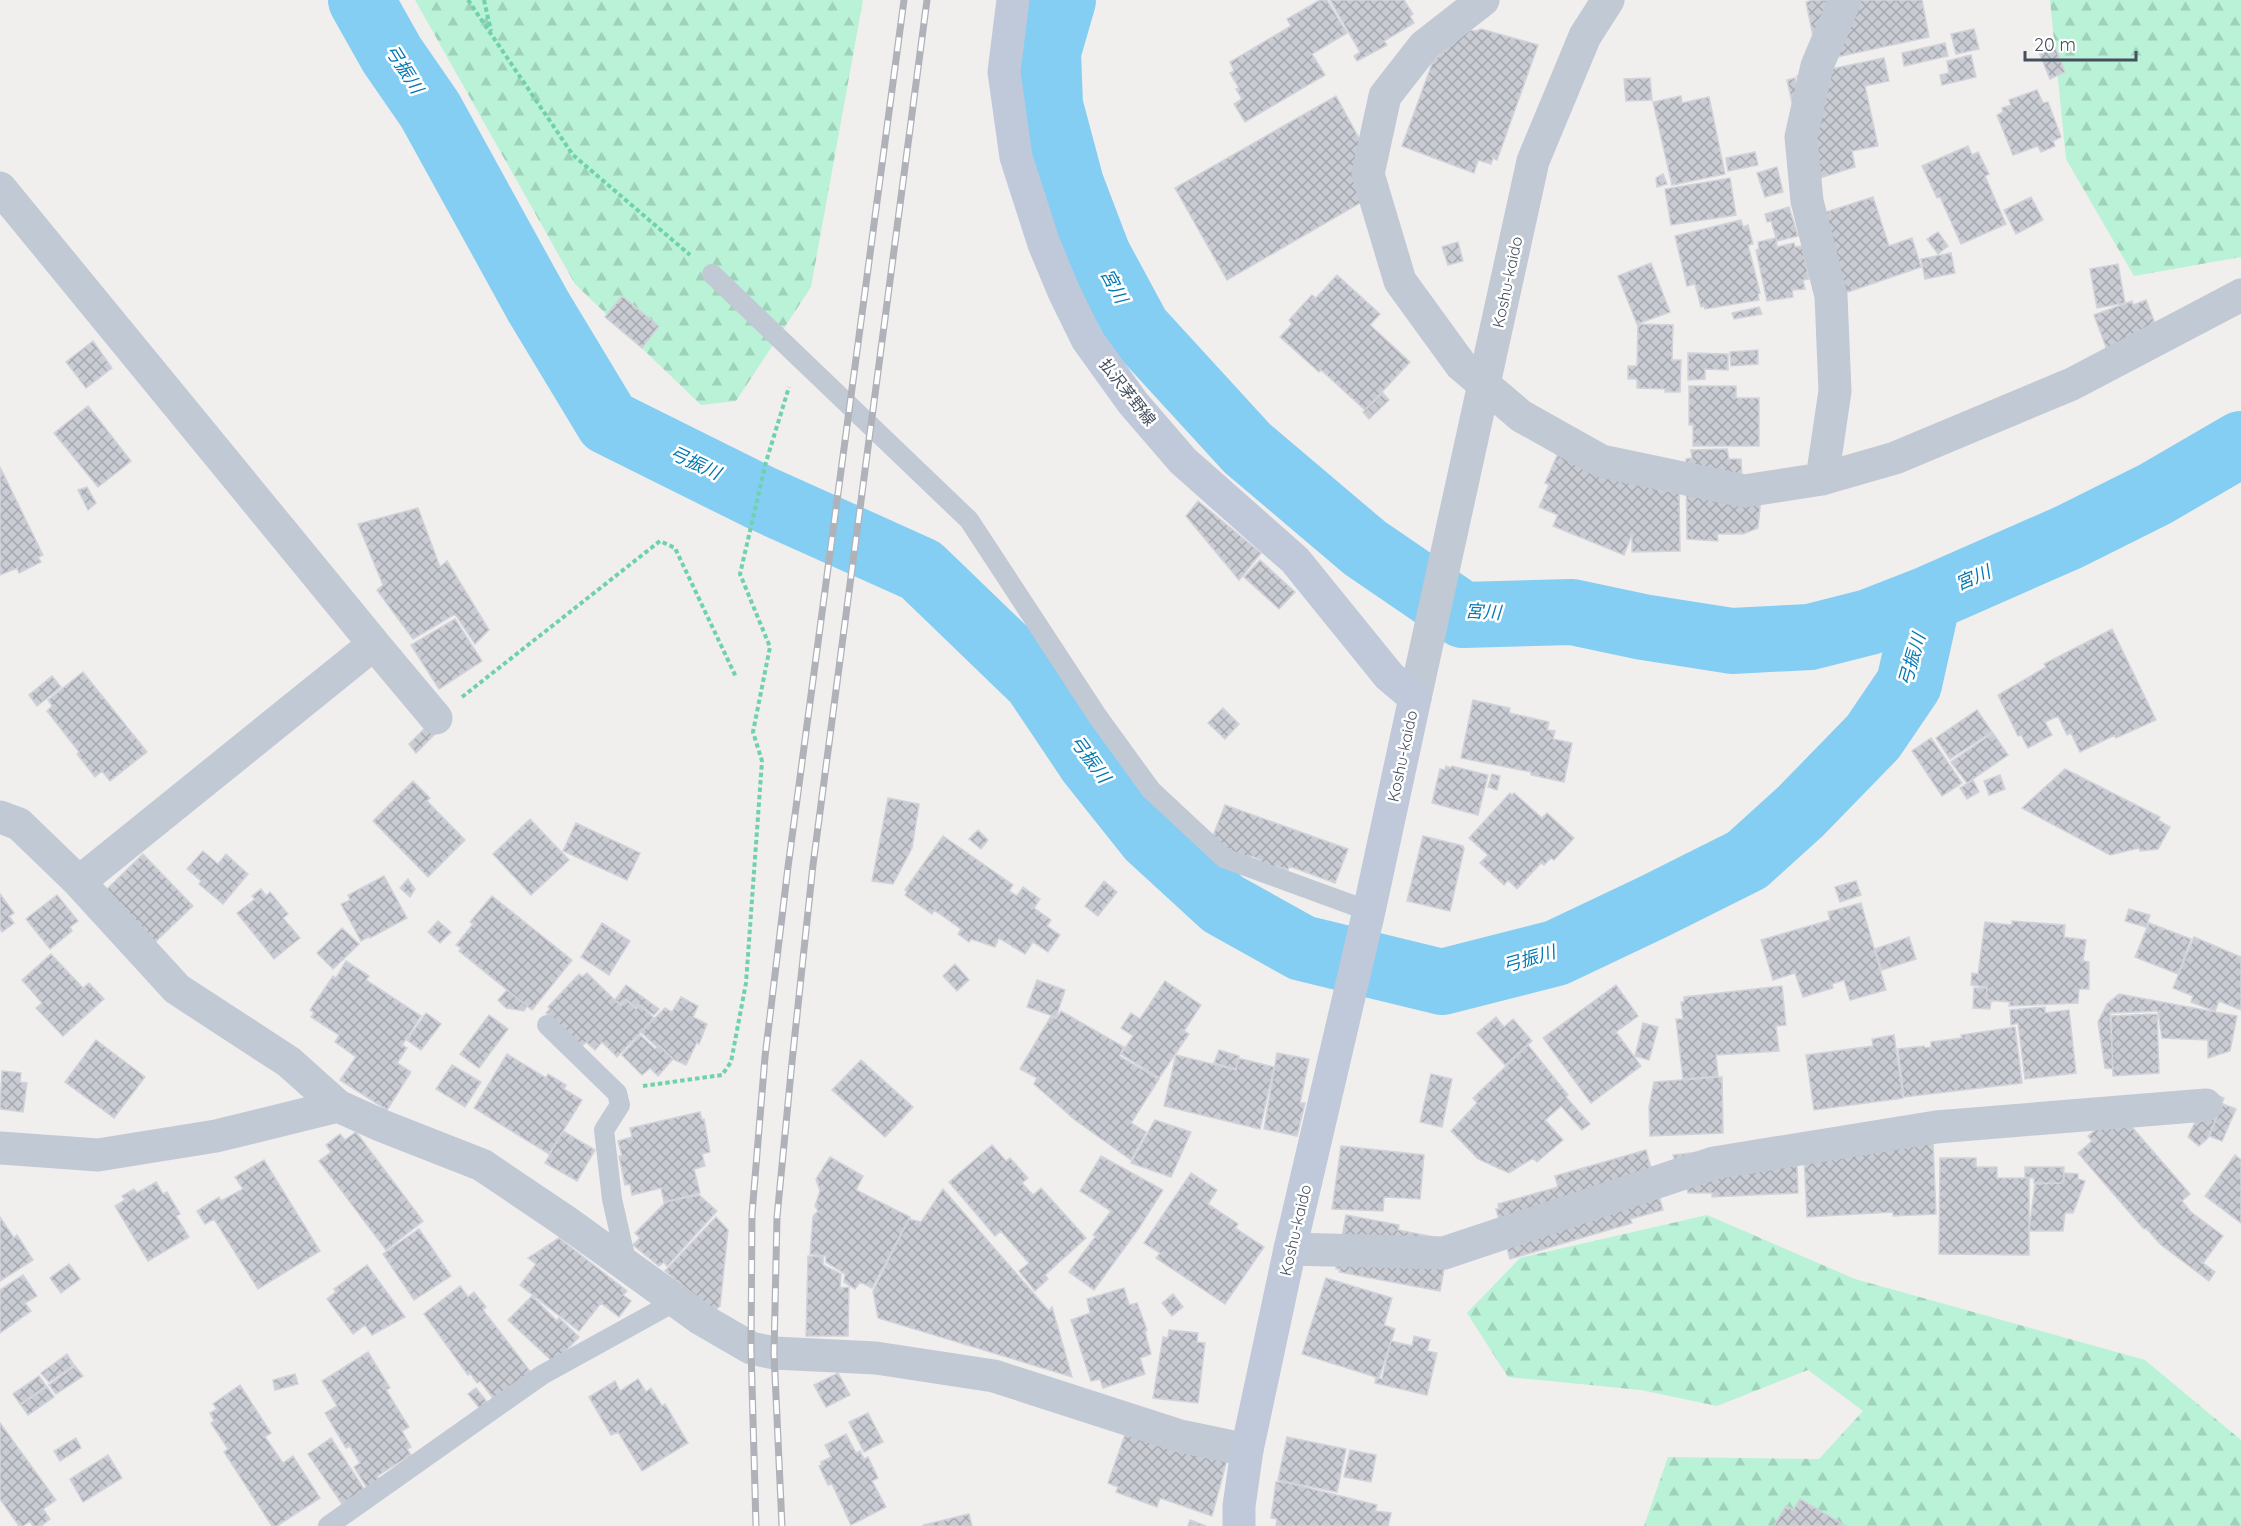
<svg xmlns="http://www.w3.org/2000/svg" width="2241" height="1526" viewBox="0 0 2241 1526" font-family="Quicksand,'Noto Sans JP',sans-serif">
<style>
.forest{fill:url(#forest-firs)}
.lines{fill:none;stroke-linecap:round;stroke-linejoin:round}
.river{stroke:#83cef2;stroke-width:66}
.building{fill:url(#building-cross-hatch);stroke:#d2d3da;stroke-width:1.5}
.path{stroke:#6fd2ad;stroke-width:4;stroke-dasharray:4.5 3;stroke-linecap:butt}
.service{stroke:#c1c9d5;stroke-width:20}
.minor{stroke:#c1c9d5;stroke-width:33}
.tertiary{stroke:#c1c9d5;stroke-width:33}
.secondary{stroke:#bfc9d9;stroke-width:33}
.rail-casing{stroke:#b0b2b9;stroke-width:7}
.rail{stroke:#fff;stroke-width:4.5;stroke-dasharray:14;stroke-linecap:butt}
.labels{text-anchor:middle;stroke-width:5;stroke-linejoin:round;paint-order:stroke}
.street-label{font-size:16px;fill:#454f5d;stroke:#fff}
.water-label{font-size:18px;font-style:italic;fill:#0279b3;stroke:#fff}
</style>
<defs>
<pattern id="forest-firs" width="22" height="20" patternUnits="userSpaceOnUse" patternTransform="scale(1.5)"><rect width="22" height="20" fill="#b9f2d6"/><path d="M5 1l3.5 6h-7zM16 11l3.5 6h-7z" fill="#a0d1ba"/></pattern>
<pattern id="building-cross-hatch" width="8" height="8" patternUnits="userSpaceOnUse" patternTransform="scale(1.5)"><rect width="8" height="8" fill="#caccd4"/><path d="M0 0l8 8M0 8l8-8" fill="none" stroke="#a6a8af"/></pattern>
</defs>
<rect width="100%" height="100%" fill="#f1eeee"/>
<path class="forest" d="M415,0H863L811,287L736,401L701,405L575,284Z
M2050,0H2241V257L2134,276L2066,159Z
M1707,1215L1855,1279L2145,1360L2241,1440V1526H1644L1668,1457L1819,1459L1863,1411L1808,1370L1717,1406L1641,1390L1508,1377L1467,1313L1520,1258Z"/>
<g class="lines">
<path class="river" d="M361,0L392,55L430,110L538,306L608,422L761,498L921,570L1036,681L1091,763L1150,837L1223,904L1302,948L1442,982L1556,953L1653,907L1747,860L1801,811L1873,737L1909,684L1928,599
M1063,0L1048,52L1050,105L1071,184L1098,255L1138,329L1247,448L1365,548L1463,615L1572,612L1643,627L1732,641L1810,637L1869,622L1928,599L2069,537L2155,494L2241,444"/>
</g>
<path class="building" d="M1320,0H1327L1347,33L1312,54L1325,75L1245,122L1234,104L1242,99L1236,89L1239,88L1230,73L1234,71L1230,62L1291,26L1287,19Z
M1330,0H1404L1413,14L1410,16L1414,23L1384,41L1387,45L1357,61L1354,56L1360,52Z
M1813,0H1922L1929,37L1818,61L1806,2Z
M1481,29L1538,45L1497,160L1493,158L1491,164L1478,160L1474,173L1402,146L1433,61L1469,30L1476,31Z
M1974,29L1979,49L1956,54L1951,34Z
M1945,43L1948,56L1904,66L1902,53Z
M2054,44L2065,72L2050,79L2038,50Z
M1971,55L1976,77L1942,85L1940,75L1949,73L1947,61Z
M1884,58L1889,81L1865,86L1878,146L1852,151L1855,167L1807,182L1808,127L1797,76Z
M1650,78L1652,100L1626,101L1624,79Z
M1795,78L1802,109L1794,111L1787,80Z
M2037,90L2043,103L2048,102L2061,137L2053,141L2055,146L2041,152L2038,146L2013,155L1997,115L2003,112L2002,108L2011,105L2009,100Z
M1336,96L1386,188L1227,280L1175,188Z
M1681,96L1682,103L1709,97L1725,174L1672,185L1653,102Z
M1968,146L1972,155L1978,152L1989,174L1985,176L2006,224L1961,244L1940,197L1937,198L1922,166Z
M1755,152L1758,165L1728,171L1726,158Z
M1777,167L1783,192L1765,197L1757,173Z
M1663,174L1667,184L1657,187L1656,178Z
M1730,178L1736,215L1671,225L1665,189Z
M1873,197L1889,246L1912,238L1921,267L1845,293L1820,214Z
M2031,197L2043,220L2016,234L2004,210Z
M1789,207L1798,236L1777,241L1771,221L1767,222L1765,214Z
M1741,220L1743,227L1748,225L1753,244L1748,245L1760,293L1758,294L1759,300L1705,309L1704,306L1701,307L1695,284L1687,286L1675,236Z
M1938,232L1948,246L1938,254L1927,239Z
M1776,238L1777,247L1794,243L1795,247L1802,246L1809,279L1803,280L1805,289L1792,290L1793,297L1767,301L1756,250L1759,249L1758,242Z
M1458,242L1463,261L1448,265L1442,247Z
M1951,253L1955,273L1925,279L1921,259Z
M1651,263L1670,312L1637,324L1618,276Z
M2118,264L2125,303L2097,308L2090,269Z
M1337,275L1380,314L1370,325L1410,362L1365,410L1321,370L1319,372L1280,337L1292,324L1289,320L1312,295L1316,298Z
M622,296L659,326L642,348L605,317Z
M2146,300L2164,347L2113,366L2094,315L2132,301L2133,305Z
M1759,307L1762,314L1734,319L1732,313Z
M1638,324L1673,325L1672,360H1681L1680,392H1665V389L1637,388V379H1628V366H1637Z
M93,341L112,368L86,388L66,362Z
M1758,350V364L1731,366L1730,352Z
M1688,353L1728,354V370L1705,369V379L1688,380Z
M1689,386H1736V398H1759V446H1693V425H1689Z
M1383,393L1389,400L1369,419L1363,412Z
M88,406L131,461L98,487L54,433Z
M1561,447L1661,491H1679L1680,551L1632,552V534L1624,555L1553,526L1558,515L1539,507L1549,485L1545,483Z
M1727,449L1729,459H1741L1743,498L1761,497L1758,528L1743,534H1717L1718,541L1687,539L1686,459L1692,458L1691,450Z
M0,467L43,555L38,557L41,562L19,573L17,568L0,575Z
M87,487L96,503L88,510L78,490Z
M1198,501L1261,553L1239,580L1186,516Z
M418,508L440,567L447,561L489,630L475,644L455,614L413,639L377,590L383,585L358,524Z
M1260,560L1295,592L1279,609L1244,577Z
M455,619L482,661L439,689L411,645Z
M2112,629L2156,720L2116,738L2115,735L2080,752L2071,733L2067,735L2058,716L2045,722L2052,735L2028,748L2021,735L2018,736L1998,695L2046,667L2044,664Z
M83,672L147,752L110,781L102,771L95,777L77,754L79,752L47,711L52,706L48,700Z
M52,676L61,687L37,706L29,695Z
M1473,700L1510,708L1509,713L1549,722L1547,730L1555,731L1553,739L1572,743L1564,782L1531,775V772L1461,758Z
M1223,708L1239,724L1225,739L1208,723Z
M1977,710L1992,732L1950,759L1936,738Z
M428,725L436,733L416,753L409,744Z
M1993,733L2008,755L1967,783L1951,762Z
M1931,738L1962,783L1942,796L1912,751Z
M1446,766L1451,768L1452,766L1488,775L1478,815L1432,803L1440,769L1445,770Z
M2065,769L2160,817L2158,820L2170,827L2158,849L2140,851L2139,848L2110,855L2022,808Z
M1492,774L1500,776L1497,790L1488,787Z
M2000,775L2005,789L1989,795L1984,781Z
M1973,780L1979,792L1967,799L1960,788Z
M413,781L430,798L427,801L465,840L428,877L373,821Z
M1510,793L1512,795L1514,793L1542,818L1547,813L1574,838L1554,860L1551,858L1544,865L1541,863L1517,889L1508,880L1504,885L1480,863L1488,855L1469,838Z
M888,798L919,804L912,848L893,884L872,881Z
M1225,805L1348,849L1335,883L1289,866L1288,870L1276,866L1275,869L1259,864L1261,860L1251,856L1249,860L1220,849L1211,841Z
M530,819L569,860L531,895L493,854Z
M576,823L640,853L627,880L563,851Z
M978,830L988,840L981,849L969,839Z
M943,836L1013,885L1009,891L1017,896L1023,887L1040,899L1034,908L1051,920L1047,926L1060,935L1048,952L1033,942L1025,954L999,938L995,947L971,939L969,942L958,934L961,929L934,910L932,914L905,895L907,892L905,890Z
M1423,836L1463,846L1464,849L1450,911L1407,901Z
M203,851L218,864L226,854L248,874L223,904L199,884L201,881L187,869Z
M143,854L193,906L152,945L105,891Z
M384,876L407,918L370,938V936L361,941L341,904L350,900L348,895Z
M408,879L415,889L410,897L400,888Z
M1104,881L1117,892L1098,916L1085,906Z
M1856,881L1861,895L1840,902L1835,887Z
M261,889L266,896L270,892L288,914L283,918L300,938L274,959L237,913L255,899L252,896Z
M0,894L14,913L9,916L14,923L2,932L0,929Z
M57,895L78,921L70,927L72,931L50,949L26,919Z
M492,896L572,960L532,1010L459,951L461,948L456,945L473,924L470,922Z
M1861,903L1886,990L1850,1000L1844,980L1832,984L1833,988L1803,997L1795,973L1773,980L1761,940L1830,920L1828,912Z
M2129,909L2150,915L2146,927L2125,921Z
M438,921L451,932L440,943L428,932Z
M2012,921L2065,925L2064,937L2086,940L2083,961L2089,962V989H2079L2078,1003L2009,1006L2010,1002L1986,1000L1987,987L1971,985L1972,973L1978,974L1985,922L2012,925Z
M602,923L630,941L609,975L581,957Z
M2149,923L2191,939L2178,974L2135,957Z
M342,928L359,944L333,969L317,953Z
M1909,937L1916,959L1882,970L1875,949Z
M2194,937L2241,957V1010L2219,1001L2215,1011L2191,1002L2193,996L2173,988Z
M51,954L83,988L89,983L104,999L63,1036L36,1008L42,1003L22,980Z
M346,961L369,976L366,980L421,1016L402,1045L407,1048L397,1063L411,1072L387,1110L340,1080L356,1057L335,1042L339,1035L311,1017L314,1013L310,1010L333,976L336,978Z
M955,964L969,980L957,991L943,976Z
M587,973L621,1006L626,1000L636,1009L639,1005L654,1018L617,1057L602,1042L595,1050L586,1042L582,1046L546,1013L550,1009L548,1007L579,974L582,977Z
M1037,980L1065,990L1056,1017L1027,1007Z
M1165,981L1201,1005L1184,1031L1189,1034L1159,1078L1121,1054L1133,1036L1121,1028L1131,1013L1140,1019Z
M626,985L659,1009L654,1015L638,1004L636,1007L626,999L621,1004L615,1000Z
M1616,985L1638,1016L1616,1032L1641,1066L1591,1103L1543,1038Z
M1782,986L1786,1025L1776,1026L1779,1051L1716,1055L1718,1076L1683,1079L1676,1019H1683L1681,1002H1684V997Z
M1974,988H1987L1986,1000L1991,1001L1990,1009L1973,1008Z
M507,990L527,1006L524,1011L506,1008L498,1000Z
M2119,994L2237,1016L2230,1051L2208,1058V1040L2162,1038L2158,1011L2110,1013L2113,1069L2105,1068L2098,1022L2107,1004Z
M681,997L698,1006L693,1017L707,1024L699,1044L697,1042L686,1065L675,1060L659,1045L657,1047L641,1032L665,1008L672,1012Z
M2045,1007V1013L2069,1010L2076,1073L2025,1079L2018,1023L2011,1025L2010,1010Z
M1061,1011L1124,1047L1119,1056L1159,1079L1131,1123L1146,1132L1131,1160L1075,1120L1034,1084L1037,1078L1020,1069L1051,1016L1056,1019Z
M426,1013L441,1024L421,1050L407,1040Z
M2157,1014L2159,1073L2113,1076L2111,1016Z
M489,1015L508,1029L479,1068L460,1054Z
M1496,1017L1504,1027L1513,1019L1532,1041L1505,1065L1477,1033Z
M1643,1023L1658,1027L1649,1060L1635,1056Z
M2015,1027L2022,1083L1904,1097L1898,1049L1924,1046L1925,1048L1931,1047V1042L1962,1038L1961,1035Z
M640,1035L655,1049L659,1046L673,1059L658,1076L650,1068L642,1075L622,1055Z
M1894,1035L1903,1098L1814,1110L1806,1055L1873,1046L1872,1039Z
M96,1040L145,1077L114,1118L65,1082Z
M1528,1045L1568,1095L1566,1097L1590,1124L1582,1130L1561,1106L1545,1120L1563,1140L1537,1162L1533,1158L1509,1173L1478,1159L1451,1131L1477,1103L1473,1098Z
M1219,1050L1239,1056L1236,1069L1214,1063Z
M1277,1053L1309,1059L1300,1103H1305L1297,1136L1264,1129Z
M507,1054L546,1078L548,1074L566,1085L564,1089L582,1100L549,1154L474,1108Z
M1176,1055L1236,1070L1238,1058L1274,1067L1260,1129L1164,1106Z
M861,1060L913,1107L885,1137L832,1090Z
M452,1065L481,1082L465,1107L436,1089Z
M2,1071L21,1073L20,1082L27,1083L23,1112L0,1109Z
M1431,1074L1452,1079L1442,1127L1420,1122Z
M1722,1077L1723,1133L1650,1136L1649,1107L1654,1082Z
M2213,1094L2224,1098L2208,1138L2199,1146L2188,1137L2205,1101Z
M2223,1104L2236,1109L2222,1141L2209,1136Z
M700,1112L702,1120L704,1119L710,1152L702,1154L705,1166L694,1169L700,1193L664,1202L661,1188L632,1195L630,1184L625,1185L619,1156H622L618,1141L632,1137L630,1128Z
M1932,1118L1936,1214L1893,1216V1212L1807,1217L1804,1157Z
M2125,1119L2190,1194L2182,1201L2191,1212L2223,1236L2203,1263L2215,1272L2209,1281L2160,1244L2146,1228L2144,1229L2078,1153L2092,1141L2088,1136L2106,1121Z
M1155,1120L1191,1132L1171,1177L1131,1163Z
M563,1131L595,1150L577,1181L545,1163Z
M356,1132L423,1221L386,1250L319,1161L331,1152L326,1145L340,1134L345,1140Z
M1796,1142L1798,1193L1712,1197V1193H1688L1685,1176L1680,1177L1673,1155Z
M992,1145L1006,1161L1010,1158L1028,1178L1022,1183L1033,1195L1041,1188L1086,1238L1045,1275L1048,1279L1035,1291L1019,1271L1029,1263L1001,1231L995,1236L949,1182Z
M1341,1146L1424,1155L1420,1199L1384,1197L1383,1211L1332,1209Z
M1646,1150L1663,1210L1630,1219L1632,1223L1510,1259L1496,1209H1499L1498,1204L1558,1187L1555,1176Z
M2235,1155L2241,1160V1223L2205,1196Z
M1101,1156L1163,1190L1139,1228L1094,1290L1069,1272L1096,1236L1093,1235L1111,1211L1080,1191Z
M830,1157L863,1176L856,1190L910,1217L872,1288L860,1282L855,1289L844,1282L845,1274L826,1262V1256L810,1254L813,1216L818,1211L815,1206L820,1191L816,1179Z
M1940,1158H1976V1167H1997V1178H2029V1255L1939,1254Z
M264,1160L320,1251L258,1289L214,1219L205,1224L197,1211L219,1197L221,1201L243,1189L235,1177Z
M2025,1167H2064L2063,1183H2034V1178L2025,1177Z
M1191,1173L1217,1190L1208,1204L1238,1224L1235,1228L1264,1247L1225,1304L1156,1258L1160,1253L1144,1243Z
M2065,1173L2078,1174V1179L2085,1181L2073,1213H2065L2063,1231H2029L2035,1184L2063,1183Z
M156,1182L163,1194L167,1192L180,1214L176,1216L189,1237L148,1261L115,1206L125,1200L122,1196L134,1189L137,1193Z
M943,1189L1049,1311L1052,1307L1072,1377L878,1318L873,1291L909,1219L921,1222Z
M699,1195L717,1211L667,1266L664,1262L659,1266L633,1245L640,1238L635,1233L666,1202Z
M1346,1215L1399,1225L1398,1230L1444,1239L1448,1248L1440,1291L1339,1272L1340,1269H1336Z
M0,1217L14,1238L17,1235L33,1260L0,1281Z
M716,1217L728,1230L720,1306L714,1311L665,1271Z
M419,1229L451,1276L414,1300L383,1254Z
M559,1238L627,1291L623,1295L631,1301L619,1317L601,1303L579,1331L520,1285L536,1264L528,1258Z
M808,1256L823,1257V1265L841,1274L840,1288L849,1287L848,1336H806Z
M69,1264L80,1279L61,1293L50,1278Z
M367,1265L405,1317L372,1335L365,1325L353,1334L327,1299L336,1292L334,1289Z
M23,1275L37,1296L25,1303L31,1311L0,1333V1290Z
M1326,1278L1392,1298L1384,1325L1395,1329L1379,1378L1302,1354Z
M460,1286L468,1297L474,1292L486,1307L483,1310L533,1375L496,1402L480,1381L477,1383L470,1373L468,1375L424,1314Z
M1124,1288L1129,1305L1137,1303L1147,1330L1145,1332L1151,1354L1140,1358L1145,1374L1103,1388L1100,1379L1091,1381L1071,1320L1090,1313L1087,1299Z
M1173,1294L1183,1307L1172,1316L1162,1303Z
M532,1296L557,1321L559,1318L579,1337L554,1363L508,1320Z
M1169,1330L1198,1333L1197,1342L1205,1343L1198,1403L1153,1398L1163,1337L1168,1338Z
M1414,1336L1430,1340L1427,1351L1437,1353L1427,1395L1375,1383L1376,1378L1382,1379L1391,1341L1412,1346Z
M368,1352L390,1388L386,1390L409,1427L402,1431L411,1447L407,1449L411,1455L377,1476L379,1480L367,1488L354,1467L360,1463L350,1446L346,1448L325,1413L337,1406L322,1381Z
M67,1354L74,1365L49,1382L41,1373Z
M75,1366L83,1376L56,1394L49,1385Z
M838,1373L850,1395L826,1407L814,1385Z
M295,1374L298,1384L275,1390L273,1380Z
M39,1376L46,1386L20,1404L13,1394Z
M638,1379L646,1392L651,1388L662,1406L665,1404L688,1443L642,1471L618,1432L611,1435L589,1397L615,1381L620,1391Z
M240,1385L271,1433L265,1437L283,1463L293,1456L320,1498L277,1526H272L224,1452L228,1449L211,1423L214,1421L210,1413L217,1409L213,1404Z
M47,1387L54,1397L28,1415L21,1405Z
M476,1388L488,1403L480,1409L468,1394Z
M868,1413L883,1442L864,1452L849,1422Z
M0,1423L56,1500L43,1509L50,1519L41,1526H33L30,1521L23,1526H19L0,1499Z
M1128,1426L1227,1460L1212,1516L1160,1498L1157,1507L1116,1492L1118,1487L1108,1483Z
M846,1434L856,1453L860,1451L864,1459L868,1457L878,1478L872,1481L886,1507L851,1525L832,1484L828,1485L819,1466L822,1465L821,1462L831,1457L825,1445Z
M1287,1437L1346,1449L1337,1492L1278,1480Z
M76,1438L81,1448L60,1461L54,1451Z
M331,1438L364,1489L342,1504L308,1454Z
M1350,1450L1376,1455L1371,1482L1344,1477Z
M108,1455L122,1478L83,1502L70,1479Z
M1276,1482H1284L1377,1505L1375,1511L1391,1513L1388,1526H1276L1277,1519L1271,1518Z
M1800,1499L1846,1526H1774L1786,1506L1793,1510Z
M969,1514L972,1526H923V1525Z
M1190,1520L1206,1526H1188Z"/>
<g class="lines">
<path class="path" d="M468,0L573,155L690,255
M484,0L491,31
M462,697L660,541L675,548L736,677
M643,1086L722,1075L731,1062L746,983L762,761L753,732L770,647L740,574L766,462L789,387"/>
<path class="service" d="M712,274L969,520L1098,717L1151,790L1224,858L1369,911
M547,1025L617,1093L620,1105L604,1130L612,1199L627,1265
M328,1526L542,1375L676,1301"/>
<path class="minor" d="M1483,0L1424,46L1385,96L1368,174L1400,281L1461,365L1521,416L1601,461L1744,491L1822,479L1895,458L2072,384L2241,295
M0,188L374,644L79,882
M1822,479L1835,391L1831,296L1807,201L1801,137L1817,66L1845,0
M374,644L436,718
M0,817L19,824L79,882L177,989L289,1062L338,1106L380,1125L482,1165L565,1221L701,1319L751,1348L774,1353L876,1358L994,1376L1180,1436L1247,1450
M0,1148L98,1155L216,1136L338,1106
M1290,1249L1444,1253L1714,1163L1936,1127L2206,1105"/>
<path class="tertiary" d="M1415,698L1533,161L1585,36L1608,0"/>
<path class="secondary" d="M1013,0L1004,72L1016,157L1044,244L1064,292L1087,339L1133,403L1183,461L1295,560L1389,676L1415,698L1369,911L1290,1249L1247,1450L1239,1506V1526"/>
<g class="rail-casing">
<path id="rail" d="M756,1526L751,1348L752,1214L765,1057L788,867L904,0
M782,1526L774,1353L777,1217L792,1062L813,865L927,0"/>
</g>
<use href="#rail" class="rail"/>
</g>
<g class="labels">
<g class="street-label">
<text transform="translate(1507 282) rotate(-78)" y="6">Koshu-kaido</text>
<text transform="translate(1128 392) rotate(52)" y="6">払沢茅野線</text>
<text transform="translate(1402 756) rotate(-78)" y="6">Koshu-kaido</text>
<text transform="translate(1295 1230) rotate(-77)" y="6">Koshu-kaido</text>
</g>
<g class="water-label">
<text transform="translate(404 69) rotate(58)" y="6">弓振川</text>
<text transform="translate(1114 286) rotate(62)" y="6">宮川</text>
<text transform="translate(695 463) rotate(25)" y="6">弓振川</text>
<text transform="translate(1973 578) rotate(-23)" y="6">宮川</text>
<text transform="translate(1483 612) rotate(3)" y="6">宮川</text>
<text transform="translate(1912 660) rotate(-74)" y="6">弓振川</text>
<text transform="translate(1090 759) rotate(54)" y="6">弓振川</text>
<text transform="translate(1529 959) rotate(-16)" y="6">弓振川</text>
</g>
</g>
<path d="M2025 51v9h111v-9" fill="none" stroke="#454f5d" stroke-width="3"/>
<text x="2034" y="51" font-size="18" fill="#454f5d" stroke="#ffffff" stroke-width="4.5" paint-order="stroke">20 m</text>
</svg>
